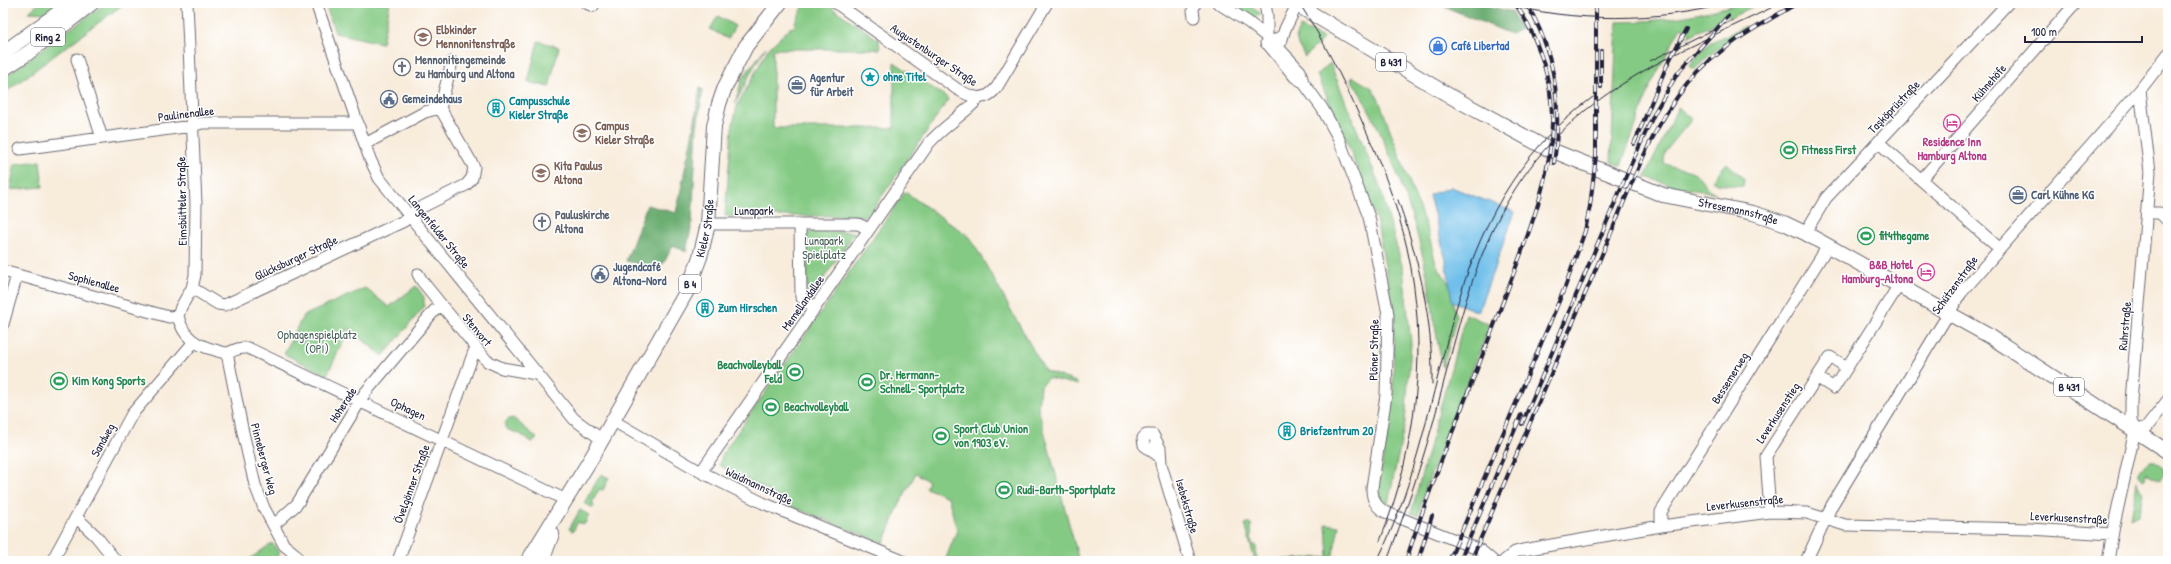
<svg xmlns="http://www.w3.org/2000/svg" width="2171" height="564" viewBox="0 0 2171 564" font-family="'Patrick Hand',sans-serif">
<style>
.green{fill:#85ca84;stroke:#547660}
.forest{fill:#6cae72;stroke:#476856}
.water{fill:#6fbfea;stroke:#487092}
.lines{fill:none;stroke-linecap:round;stroke-linejoin:round}
.minor-casing{stroke:#6d6973;stroke-width:13}
.major-casing{stroke:#6d6973;stroke-width:16}
.minor{stroke:#fff;stroke-width:11}
.major{stroke:#fff;stroke-width:14}
.tram{stroke:#22223b;stroke-width:1}
.rail-casing{stroke:#22223b;stroke-width:4}
.rail{stroke:#fff;stroke-width:2.5;stroke-dasharray:8;stroke-linecap:butt}
.labels{text-anchor:middle;stroke-width:3;stroke-linejoin:round;paint-order:stroke}
.shield{fill:#fff;stroke:#646476;stroke-width:1}
.shield-label{font-size:11px;font-weight:bold;fill:#22223b}
.education-label{font-size:12px;font-weight:bold;fill:#785e54;stroke:#fff;text-anchor:start}
.shop-label{font-size:12px;font-weight:bold;fill:#366cbe;stroke:#fff;text-anchor:start}
.street-label{font-size:12px;fill:#22223b;stroke:#fff}
.worship-label{font-size:12px;font-weight:bold;fill:#5b616d;stroke:#fff;text-anchor:start}
.culture-label{font-size:12px;font-weight:bold;fill:#0d838f;stroke:#fff;text-anchor:start}
.service-label{font-size:12px;font-weight:bold;fill:#4e5e75;stroke:#fff;text-anchor:start}
.hotel-label{font-size:12px;font-weight:bold;fill:#b23c85;stroke:#fff}
.leisure-label{font-size:12px;font-weight:bold;fill:#27864d;stroke:#fff;text-anchor:start}
.park-label{font-size:12px;fill:#455d55;stroke:#fff}
</style>
<rect width="100%" height="100%" fill="#fff"/>
<filter id="ink" filterUnits="userSpaceOnUse"><feTurbulence type="fractalNoise" baseFrequency=".025" numOctaves="2"/><feDisplacementMap in="SourceGraphic" scale="8" xChannelSelector="R" yChannelSelector="G"/><feConvolveMatrix kernelMatrix="1 2 1 2 8 2 1 2 1" color-interpolation-filters="sRGB"/></filter>
<filter id="wash" filterUnits="userSpaceOnUse"><feTurbulence type="fractalNoise" baseFrequency=".012" numOctaves="4" result="noise"/><feDisplacementMap in="SourceGraphic" scale="16" xChannelSelector="R" yChannelSelector="G"/><feGaussianBlur stdDeviation="0.9" result="paint"/><feColorMatrix in="noise" values="0 0 0 0 0 0 0 0 0 0 0 0 0 0 0 0 0 1.4 0 .05"/><feComposite in="paint" operator="in"/></filter>
<g filter="url(#wash)">
<rect width="100%" height="100%" fill="#f8ecdb"/>
<path class="green" d="M39,3H56V6L47,13L29,12Z
M106,3H125L3,94V78Z
M325,3H390L382,43L335,33Z
M809,3H825L879,40L880,49H773V128H894V62L949,99L871,212L865,216H725L732,128L737,106L768,49L791,27L792,28L796,24L795,22L805,4L810,5Z
M1236,3H1246L1261,14L1254,18L1242,13V7Z
M1741,3H1760L1730,18L1725,14L1714,24L1687,37L1690,32L1681,27L1651,84L1621,166L1611,162L1617,22C1660,22 1700,15 1741,3Z
M718,16L735,26L728,39L710,29Z
M1746,26V28L1710,55L1694,70L1689,66L1709,43Z
M1300,27L1324,38L1305,57L1298,45L1296,36Z
M538,41L559,47L549,87L528,82Z
M766,47L752,70L735,104L742,79Z
M1330,63L1379,184L1403,269L1411,343L1405,423L1387,508C1379,501 1379,495 1379,485L1393,394L1394,313L1376,219L1347,142L1317,75Z
M1353,77L1372,88L1379,100L1428,232L1436,264L1450,285L1456,318L1443,367C1435,336 1433,303 1426,271C1414,212 1384,129 1351,79Z
M1678,107L1692,119L1665,152L1664,163C1674,169 1687,168 1695,173C1703,179 1705,189 1716,193L1681,188L1645,177Z
M40,161L43,187L10,190L15,164Z
M1727,163L1744,179L1743,187L1717,184L1712,180Z
M905,192L970,237L1045,371L1076,382L1078,385L1048,378L1040,386L1038,408L1079,561H945L957,530L948,497L926,488L929,482L916,473L900,503L884,543L792,507L763,488L719,465L723,453Z
M806,231L855,232L814,293L807,291Z
M416,286L424,297V307L383,356L349,329L327,375L284,354L303,316L365,288L389,307Z
M1466,314L1490,325L1426,487L1418,515L1411,513Z
M513,418L536,437V440L532,442L520,434L508,430L505,427C505,421 507,419 513,418Z
M2150,462H2155L2164,468L2165,473L2160,480L2146,473L2145,479L2143,480L2138,474V471Z
M601,474L609,478L603,490L599,489L592,503L594,505L593,508L584,503Z
M2137,481L2143,491L2139,515L2131,519Z
M580,510L589,515L584,525L578,522L573,531L569,529Z
M1245,524H1251L1252,545H1256L1257,561L1328,557L1326,524L1339,526L1332,559L1255,561Z
M272,543L280,554L269,561H247Z"/>
<path class="forest" d="M1436,3H1477L1512,12L1521,29L1511,34Z
M700,88L703,90L697,127L692,224L686,252L673,245L664,263L653,267L626,261L647,205L676,213L694,126Z"/>
<path class="water" d="M1451,187L1515,212L1478,312L1452,301L1446,260L1429,195Z"/>
</g>
<g filter="url(#ink)">
<g class="lines">
<g class="minor-casing">
<path id="minor" d="M187,3L196,204L195,275L192,288L181,307L178,316C183,337 195,345 215,350C218,351 224,353 227,353C236,351 235,347 248,348L566,500
M316,3L370,159L379,178L574,419L601,439
M586,3L593,6L595,3
M836,3L957,89C972,98 985,103 997,87L1047,3
M1218,3L1248,22L1273,42L1300,71L1303,82L1322,108L1338,137L1369,217L1388,314L1386,395L1372,488C1372,499 1375,506 1385,512L1480,550L1493,561
M1265,3L1267,16V43L1295,77L1303,82
M1194,17L1193,10L1195,3
M1281,42L1285,29L1297,5
M1266,43L1273,42L1283,35
M77,59L102,138
M440,108L452,62
M1878,142L1999,248
M365,144L425,112L440,108
M20,149L192,126L202,123H358
M1921,180L2076,3
M2147,213H2160L2168,221
M708,224H858L869,229
M800,224L801,297L815,308
M1805,233L1826,198L2008,3
M3,271L169,317L178,316
M418,274L422,281L487,361L502,368L536,374
M192,288L218,304L225,305L404,221L418,209L466,185L472,178L474,167L440,108
M3,324L17,275
M227,353L242,428L255,485L264,508L284,545L295,554L299,561
M1818,378L1834,388L1899,285
M612,420L701,472L763,503L903,561
M2135,430L2147,427L2168,400
M1160,457L1144,445L1143,438L1146,435H1153L1160,448L1161,464L1190,561
M701,472L929,143C944,126 963,115 978,99
M1770,512L1766,456L1830,357L1847,367
M76,517L96,536L116,561
M274,525L297,504L365,393L434,311L441,305
M1661,526V512L1828,246
M52,561L132,414L193,343
M398,561L475,349
M1504,561L1515,552L1523,550L1661,526L1770,512L1807,513L1845,525L2030,529L2112,534
M1806,561L1832,505L1961,293L2140,90L2168,54
M2108,561L2114,525L2135,430L2131,421V401L2150,172L2140,90"/>
</g>
<g class="major-casing">
<g id="major">
<path id="s1" d="M1294,3L1450,96L1546,148L1663,195L1753,213L1784,223L1805,233L1991,337L2168,452"/>
<path d="M3,53L72,3"/>
<path d="M3,69L28,53L92,3"/>
<path id="s2" d="M528,561L592,457L688,289L700,257L708,224L714,126L719,104L725,87L746,46L780,3"/>
<path d="M542,561L552,534"/>
</g>
</g>
<use href="#minor" class="minor"/>
<use href="#major" class="major"/>
<path class="tram" d="M1299,3C1323,39 1342,78 1360,117C1379,159 1397,203 1407,248C1429,346 1417,448 1380,541
M1501,3C1574,23 1657,22 1730,3
M1650,61L1733,20
M1398,200C1419,260 1433,320 1432,384
M1377,561C1458,400 1431,216 1593,97
M1387,561C1404,515 1420,470 1433,423C1466,302 1482,194 1586,110C1644,63 1715,36 1781,3"/>
<g class="rail-casing">
<path id="rail" d="M1526,3C1556,52 1562,107 1554,163
M1601,51V87
M1634,144L1667,65L1686,29
M1522,424L1629,169L1655,112L1677,74L1728,16
M1406,561C1436,466 1476,376 1510,283C1529,232 1551,179 1552,123C1553,81 1538,37 1515,3
M1418,561L1432,516
M1449,561L1565,287L1585,231L1590,206L1596,156V3
M1460,561L1521,415
M1471,561C1515,458 1559,355 1603,252C1628,195 1648,131 1688,83C1717,48 1759,25 1798,3"/>
</g>
<use href="#rail" class="rail"/>
</g>
</g>
<defs>
<g id="school-ring" transform="scale(0.9)"><circle r="9.5" fill="#fff" stroke="#8d6e63" stroke-width="1.5"/><path d="M0-5L7-2L0 1L-7-2ZM-4 1L0 2.5L4 1V4Q0 6-4 4Z" fill="#8d6e63"/></g>
<g id="shop-ring" transform="scale(0.9)"><circle r="9.5" fill="#fff" stroke="#3f7fe0" stroke-width="1.5"/><path d="M-5-2.5h2.3a2.7 3.5 0 0 1 5.4 0H5L5.5 6h-11ZM-1.5-2.5h3a1.5 2.3 0 0 0-3 0Z" fill="#3f7fe0"/></g>
<g id="church-ring" transform="scale(0.9)"><circle r="9.5" fill="#fff" stroke="#6b7280" stroke-width="1.5"/><path d="M-1.2-6h2.4v3.5h3.3v2.4h-3.3V6h-2.4V-.1h-3.3v-2.4h3.3Z" fill="#6b7280"/></g>
<g id="sight-ring" transform="scale(0.9)"><circle r="9.5" fill="#fff" stroke="#0f9aa8" stroke-width="1.5"/><path d="M0-6L1.8-2.2L6-1.7L2.9 1.2L3.7 5.4L0 3.3L-3.7 5.4L-2.9 1.2L-6-1.7L-1.8-2.2Z" fill="#0f9aa8"/></g>
<g id="office-ring" transform="scale(0.9)"><circle r="9.5" fill="#fff" stroke="#5c6f8a" stroke-width="1.5"/><path d="M-6-3h4V-5.5h4V-3h4V5H-6ZM-1-4.5V-3h2v-1.5ZM-6 0V1H6V0Z" fill="#5c6f8a"/></g>
<g id="civic-ring" transform="scale(0.9)"><circle r="9.5" fill="#fff" stroke="#5c6f8a" stroke-width="1.5"/><path d="M-.6-6.5H3V-4.5H.6V-3L4-1V1h2V6H-6V1h2V-1L-.6-3ZM-1.2 2.5V6h2.4V2.5Z" fill="#5c6f8a"/></g>
<g id="building-ring" transform="scale(0.9)"><circle r="9.5" fill="#fff" stroke="#0f9aa8" stroke-width="1.5"/><path d="M-4-6H4V6H1V3H-1V6H-4ZM-2.5-4.3h1.7v1.8h-1.7ZM.8-4.3h1.7v1.8H.8ZM-2.5-1h1.7V.8h-1.7ZM.8-1h1.7V.8H.8Z" fill="#0f9aa8"/></g>
<g id="hotel-ring" transform="scale(0.9)"><circle r="9.5" fill="#fff" stroke="#d1479c" stroke-width="1.5"/><path d="M-6-4.5h1.5V1H6V5H4.5V3h-9V5H-6ZM-4 0a1.8 1.8 0 1 1 3.6 0ZM.5 0V-2.5h3Q6-2.5 6 0Z" fill="#d1479c"/></g>
<g id="stadium-ring" transform="scale(0.9)"><circle r="9.5" fill="#fff" stroke="#2e9e5b" stroke-width="1.5"/><path d="M0-5a6.5 5 0 1 0 0 10a6.5 5 0 1 0 0-10ZM-3.5-1.8h7v3.6h-7Z" fill="#2e9e5b"/></g>
</defs>
<g fill-rule="evenodd">
<use href="#school-ring" x="423" y="37"/>
<use href="#shop-ring" x="1438" y="46"/>
<use href="#church-ring" x="402" y="67"/>
<use href="#sight-ring" x="870" y="77"/>
<use href="#office-ring" x="797" y="85"/>
<use href="#civic-ring" x="389" y="99"/>
<use href="#building-ring" x="496" y="108"/>
<use href="#hotel-ring" x="1952" y="123"/>
<use href="#school-ring" x="582" y="133"/>
<use href="#stadium-ring" x="1789" y="150"/>
<use href="#school-ring" x="541" y="173"/>
<use href="#office-ring" x="2018" y="195"/>
<use href="#church-ring" x="542" y="222"/>
<use href="#stadium-ring" x="1866" y="236"/>
<use href="#hotel-ring" x="1926" y="272"/>
<use href="#civic-ring" x="600" y="274"/>
<use href="#building-ring" x="705" y="308"/>
<use href="#stadium-ring" x="795" y="372"/>
<use href="#stadium-ring" x="59" y="381"/>
<use href="#stadium-ring" x="867" y="382"/>
<use href="#stadium-ring" x="771" y="407"/>
<use href="#building-ring" x="1287" y="431"/>
<use href="#stadium-ring" x="941" y="436"/>
<use href="#stadium-ring" x="1004" y="490"/>
</g>
<g class="labels">
<g class="shield">
<rect x="31" y="28" width="34" height="18" rx="3"/>
<rect x="1376" y="53" width="30" height="18" rx="3"/>
<rect x="679" y="275" width="22" height="18" rx="3"/>
<rect x="2054" y="378" width="30" height="18" rx="3"/>
</g>
<g class="shield-label">
<text x="48" y="41">Ring 2</text>
<text x="1391" y="66">B 431</text>
<text x="690" y="288">B 4</text>
<text x="2069" y="391">B 431</text>
</g>
<g class="education-label">
<text x="436" y="34">Elbkinder<tspan x="436" dy="14">Mennonitenstraße</tspan></text>
<text x="595" y="130">Campus<tspan x="595" dy="14">Kieler Straße</tspan></text>
<text x="554" y="170">Kita Paulus<tspan x="554" dy="14">Altona</tspan></text>
</g>
<g class="shop-label">
<text x="1451" y="50">Café Libertad</text>
</g>
<g class="street-label">
<text transform="translate(934 55) rotate(34)" y="4">Augustenburger Straße</text>
<text transform="translate(1989 83) rotate(-49)" y="4">Kühnehöfe</text>
<text transform="translate(1894 107) rotate(-46)" y="4">Taşköprüstraße</text>
<text transform="translate(186 114) rotate(-7)" y="4">Paulinenallee</text>
<text transform="translate(182 201) rotate(-91)" y="4">Eimsbütteler Straße</text>
<text x="754" y="215">Lunapark</text>
<text dy="4" stroke="none"><textPath href="#s1" startOffset="494">Stresemannstraße</textPath></text>
<text dy="4" stroke="none"><textPath href="#s2" startOffset="379">Kieler Straße</textPath></text>
<text transform="translate(439 232) rotate(51)" y="4">Langenfelder Straße</text>
<text transform="translate(296 258) rotate(-25)" y="4">Glücksburger Straße</text>
<text transform="translate(94 282) rotate(15)" y="4">Sophienallee</text>
<text transform="translate(1955 285) rotate(-54)" y="4">Schützenstraße</text>
<text transform="translate(803 303) rotate(-55)" y="4">Memellandallee</text>
<text transform="translate(2125 326) rotate(-85)" y="4">Ruhrstraße</text>
<text transform="translate(477 330) rotate(50)" y="4">Stenvort</text>
<text transform="translate(1374 350) rotate(-89)" y="4">Plöner Straße</text>
<text transform="translate(1730 378) rotate(-58)" y="4">Bessemerweg</text>
<text transform="translate(343 405) rotate(-57)" y="4">Hoherade</text>
<text transform="translate(408 409) rotate(25)" y="4">Ophagen</text>
<text transform="translate(1778 413) rotate(-57)" y="4">Leverkusenstieg</text>
<text transform="translate(103 440) rotate(-61)" y="4">Sandweg</text>
<text transform="translate(264 459) rotate(75)" y="4">Pinneberger Weg</text>
<text transform="translate(412 484) rotate(-70)" y="4">Övelgönner Straße</text>
<text transform="translate(759 486) rotate(25)" y="4">Waidmannstraße</text>
<text transform="translate(1745 503) rotate(-6)" y="4">Leverkusenstraße</text>
<text transform="translate(1187 506) rotate(74)" y="4">Isebekstraße</text>
<text transform="translate(2069 518) rotate(3)" y="4">Leverkusenstraße</text>
</g>
<g class="worship-label">
<text x="415" y="64">Mennonitengemeinde<tspan x="415" dy="14">zu Hamburg und Altona</tspan></text>
<text x="555" y="219">Pauluskirche<tspan x="555" dy="14">Altona</tspan></text>
</g>
<g class="culture-label">
<text x="883" y="81">ohne Titel</text>
<text x="509" y="105">Campusschule<tspan x="509" dy="14">Kieler Straße</tspan></text>
<text x="718" y="312">Zum Hirschen</text>
<text x="1300" y="435">Briefzentrum 20</text>
</g>
<g class="service-label">
<text x="810" y="82">Agentur<tspan x="810" dy="14">für Arbeit</tspan></text>
<text x="402" y="103">Gemeindehaus</text>
<text x="2031" y="199">Carl Kühne KG</text>
<text x="613" y="271">Jugendcafé<tspan x="613" dy="14">Altona-Nord</tspan></text>
</g>
<g class="hotel-label">
<text x="1952" y="146">Residence Inn<tspan x="1952" dy="14">Hamburg Altona</tspan></text>
<text x="1913" y="269" text-anchor="end">B&amp;B Hotel<tspan x="1913" dy="14">Hamburg-Altona</tspan></text>
</g>
<g class="leisure-label">
<text x="1802" y="154">Fitness First</text>
<text x="1879" y="240">fit4thegame</text>
<text x="782" y="369" text-anchor="end">Beachvolleyball<tspan x="782" dy="14">Feld</tspan></text>
<text x="880" y="379">Dr. Hermann-<tspan x="880" dy="14">Schnell- Sportplatz</tspan></text>
<text x="72" y="385">Kim Kong Sports</text>
<text x="784" y="411">Beachvolleyball</text>
<text x="954" y="433">Sport Club Union<tspan x="954" dy="14">von 1903 eV.</tspan></text>
<text x="1017" y="494">Rudi-Barth-Sportplatz</text>
</g>
<g class="park-label">
<text x="824" y="245">Lunapark<tspan x="824" dy="14">Spielplatz</tspan></text>
<text x="317" y="339">Ophagenspielplatz<tspan x="317" dy="14">(OPI)</tspan></text>
</g>
</g>
<rect width="2171" height="564" fill="none" stroke="#fff" stroke-width="16"/>
<path d="M2025 36v6h117v-6" fill="none" stroke="#22223b" stroke-width="2"/>
<text x="2031" y="36" font-size="12" fill="#22223b" stroke="#ffffff" stroke-width="3" paint-order="stroke">100 m</text>
</svg>
